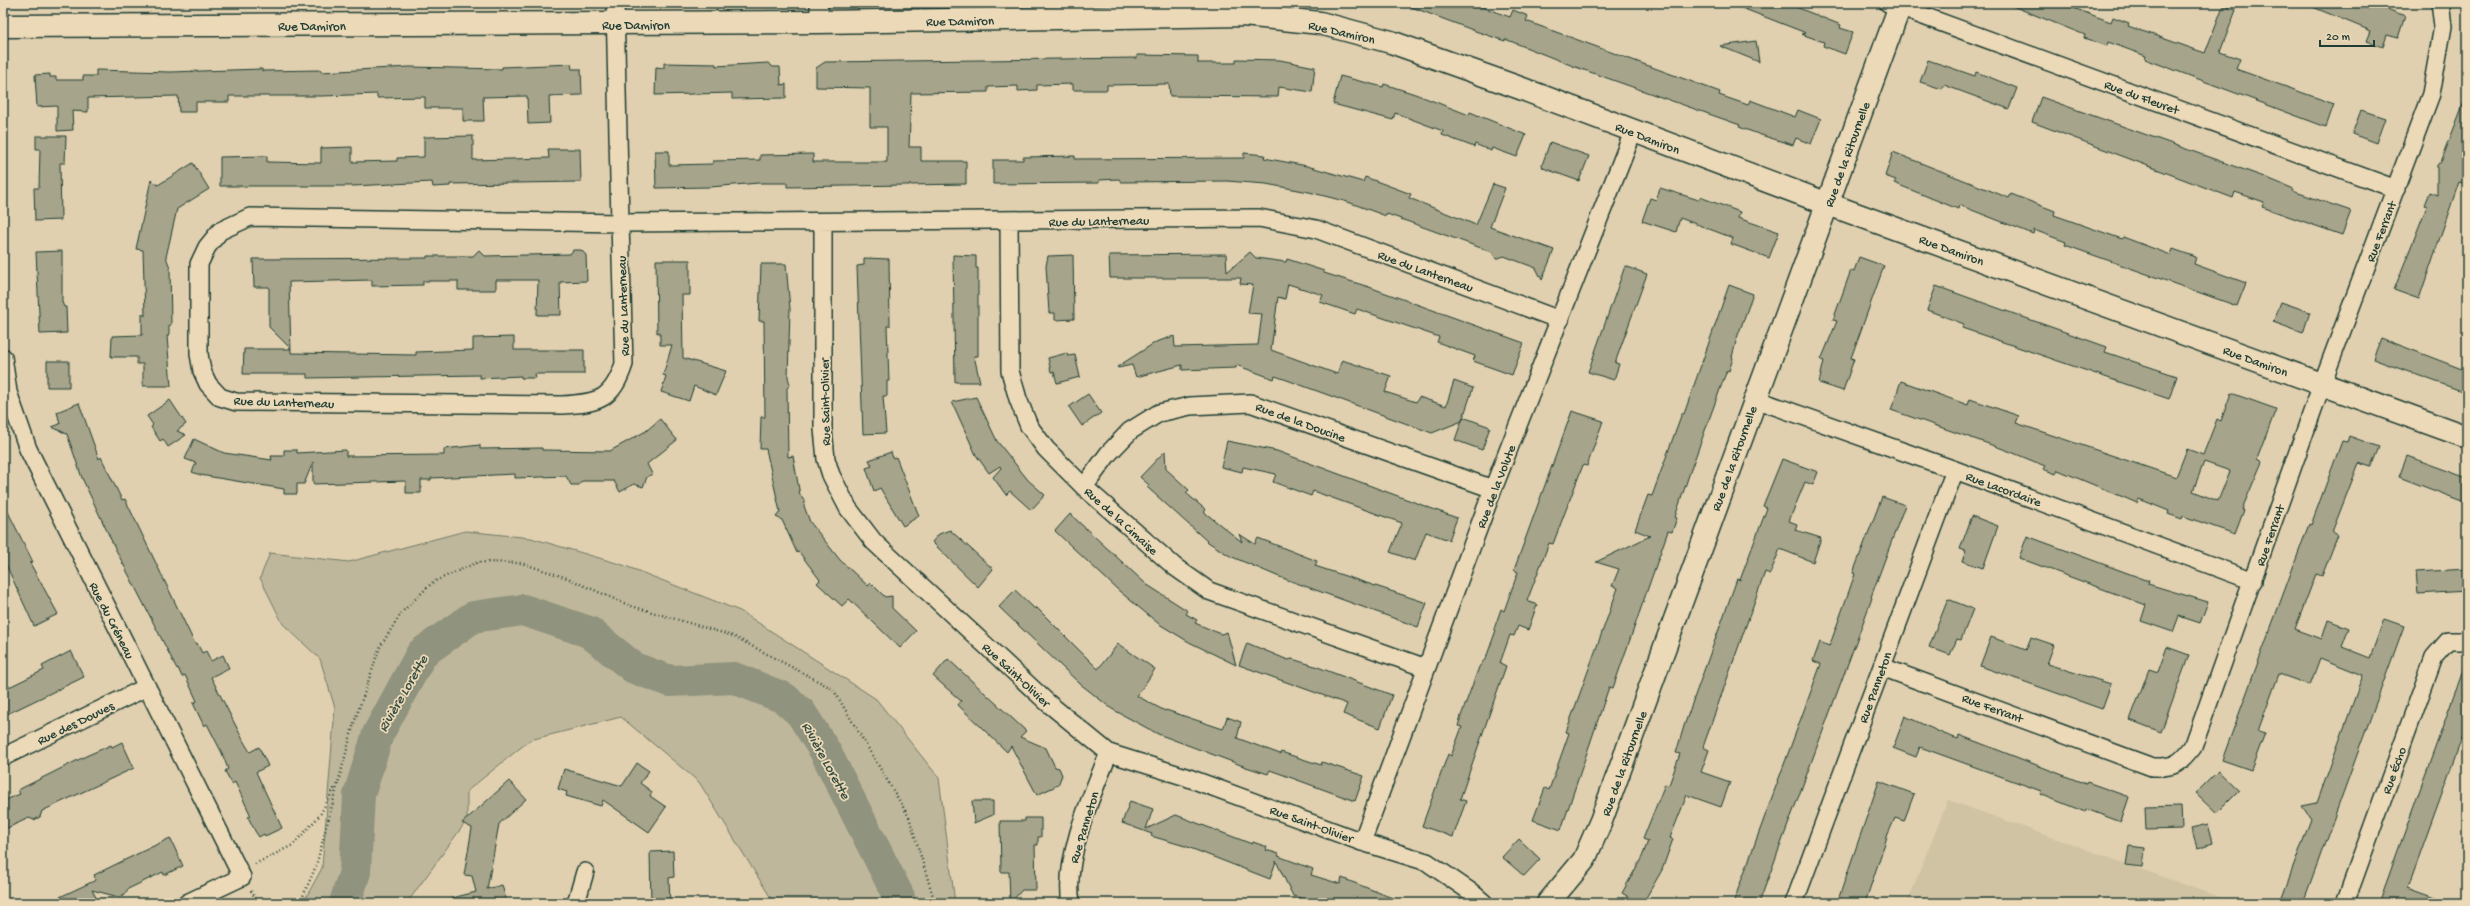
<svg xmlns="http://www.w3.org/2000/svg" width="2470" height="906" viewBox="0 0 2470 906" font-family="'Gochi Hand',sans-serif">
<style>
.built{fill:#cfc3a4}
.green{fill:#bfb79b;stroke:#6f7a68}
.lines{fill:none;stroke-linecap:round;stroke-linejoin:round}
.river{stroke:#90937d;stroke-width:32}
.building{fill:#a6a48a;stroke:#1f3d34;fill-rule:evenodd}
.street-casing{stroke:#1f3d34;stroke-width:20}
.secondary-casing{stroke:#1f3d34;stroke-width:25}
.path{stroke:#1f3d34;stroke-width:2.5;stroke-dasharray:1 3;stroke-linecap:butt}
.street{stroke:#ecd9b7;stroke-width:17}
.secondary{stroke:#ecd9b7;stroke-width:22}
.labels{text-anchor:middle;stroke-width:3.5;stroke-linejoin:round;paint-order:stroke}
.street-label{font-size:13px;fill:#1f3d34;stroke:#ecd9b7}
.water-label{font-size:14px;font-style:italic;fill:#364e43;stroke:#ecd9b7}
</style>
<rect width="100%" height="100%" fill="#e0d0af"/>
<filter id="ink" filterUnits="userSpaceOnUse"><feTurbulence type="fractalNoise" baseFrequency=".025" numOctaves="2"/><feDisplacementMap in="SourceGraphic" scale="8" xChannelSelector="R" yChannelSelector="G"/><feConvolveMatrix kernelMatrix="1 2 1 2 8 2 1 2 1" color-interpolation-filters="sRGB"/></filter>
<g filter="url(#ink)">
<path class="built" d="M1948,800L2233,902L1907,903Z"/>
<path class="green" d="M465,531L531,538L623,565L740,611L876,699L939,778L955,903H774L699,782L621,717L530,740L467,791V820L407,903H303L322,868L335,708L320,659L283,624L260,578L270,553L349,562Z"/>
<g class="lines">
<path class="river" d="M345,903L355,872L359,795L378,734L422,653L473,617L523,610L589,632L634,668L670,681L734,678L784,698L801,713L825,751L899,897V903"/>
</g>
<path class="building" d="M1409,3H1480L1479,6L1510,17L1513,10L1528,16L1526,21L1720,92L1719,95L1748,105L1750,100L1795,117L1798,110L1821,119L1811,144L1796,138L1793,145L1761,135L1739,127L1740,125L1573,66L1505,39V41L1478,32L1409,6Z
M1729,3H1786L1841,25L1840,28L1853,32L1845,54L1823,46L1824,42L1801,34L1806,33Z
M2005,3H2060L2111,22L2113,17L2129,23L2128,26L2205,53L2223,6L2236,10L2220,52L2240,59L2236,69L2334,104L2326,127L2145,59L2146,56L2108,42L2107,46L2084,38L2085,35Z
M2303,3H2372L2405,16L2398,38L2387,35L2383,47L2367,41L2371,31Z
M1756,41L1759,62L1720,46Z
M1137,55L1198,56V63H1236V59L1280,60L1315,67L1312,92L1279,87L1278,97L1170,96L1169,84L1107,85V90H1073V84L1037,85V90L1018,91V86L988,87V92L911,93L909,147H921V161H966V184L787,187V183H759L710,187L656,188L655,151H669V165L713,164V161L760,160V155L813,154V162H887V127H870V88L816,87V68L825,62L1137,58Z
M1928,60L1975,76L1976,72L2017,88L2009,109L1944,85L1942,89L1920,82Z
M664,63L716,64V66L768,63L773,67H780L781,85L786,84V98L732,99V93L655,95L656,67L664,68Z
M571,64L572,69H581L582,95L549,96L550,123L528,124L527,96L483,97L484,121H463V108H425V97L377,98V94L322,96H229V102H196V112H179L178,96L88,98V112L72,111L73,130L57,131V106L37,107L35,75L50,74V77H56V80H83V76H96V70L170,72L262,69V71L321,70V72L409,67L502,69V67Z
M1340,76L1383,87L1384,84L1415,94L1469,115L1470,112L1526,135L1517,157L1492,148L1491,151L1475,144L1474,147L1442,135L1443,131L1395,113L1393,120L1333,104Z
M2041,97L2267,178L2294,189L2293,191L2351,211L2342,235L2262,207L2264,202L2235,192L2233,198L2032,122Z
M2466,97L2467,170L2462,183L2459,182L2419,299L2394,290L2427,206L2424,205L2429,192L2437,195V165L2441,162Z
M2361,110L2385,118L2376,143L2352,134Z
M36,136H66L65,163H60L61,220L35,221L34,188H39L40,149H36Z
M473,136V160L549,158L548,149H580L581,182L450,184V186L433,187L432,182L353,186H220V157L267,156V162L321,163V148L352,147V162L397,161V158L424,157V137Z
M1550,142L1589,156L1579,181L1543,168L1542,165Z
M1893,152L2009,198L2011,194L2055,211L2054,215L2122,239L2123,237L2171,255L2173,249L2196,257L2194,264L2246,283L2237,306L2065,245L2066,242L2034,230L2033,234L1959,205L1958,209L1894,183L1896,180L1885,176Z
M1244,153L1265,155L1264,158L1307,166L1363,182L1365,177L1411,194L1409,198L1476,225L1493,184L1505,188L1490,227L1554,250L1542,280L1536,268L1504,256L1496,259L1492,252L1387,214L1386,216L1348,202L1309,192L1266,184L1227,181L1121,182L1119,179L1099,180V183L993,184V160H1023V157L1075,156V159L1244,158Z
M193,163L209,189L177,209L166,257L170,268L171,325H169V336H167L171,386H143V364H137V357H111L112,336L142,335V313L145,316L143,250L136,249L151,180L158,185Z
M1660,188L1699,200L1700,197L1740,212L1738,218L1779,232L1769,258L1731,244L1733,238L1680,218L1676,232L1642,221L1650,198L1656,200Z
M479,250L485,256L570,254L573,250H581L586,255L587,281L560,282L561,315H537L538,280H496V290H458V281H423V285L372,286V280L289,282L291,353L416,355V352L473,350V338L514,337V350H584V374H535L536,378H521V376L480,378V375L307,378V374H243L244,349H291L269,327V287H254L253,259L427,258V256H473Z
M62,251V302L64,307H66L67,333L40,334L36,252Z
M1250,252L1256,258L1286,262L1287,259L1324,271V273L1369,287L1524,343L1512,375L1473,361L1475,356L1437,342L1439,337L1357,309L1355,314L1320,302L1323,295L1288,284L1285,299L1278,297L1271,350L1337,374L1342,360L1391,376L1385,392L1416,402L1419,397L1446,406L1454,381L1473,388L1462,421L1432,433L1287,380L1275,376L1274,379L1236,365V368L1182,370V365L1136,377L1132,365L1118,368L1117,367L1156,342L1174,336L1175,347L1258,345L1262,314L1248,313L1253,285L1240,284L1241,278H1110L1109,255L1226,254L1227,272Z
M953,255L976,256V268H978V356H974L980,382H955Z
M1073,255L1074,319L1055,320V313H1049L1046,266L1048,256Z
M1859,257L1884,266L1851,358L1854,359L1843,391L1819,383L1824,361L1821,360L1837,321L1833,320L1851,270L1854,271Z
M864,258L889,259L890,326H887L889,381H887V396H883L886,433L863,434L857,266L864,265Z
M656,260H690V295H682L683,358L726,371L716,395L694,386L689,401L661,392L666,376L663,375L672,345H660V332L657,333Z
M761,264H786L790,309L788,377L790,385L787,388L788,457L793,456L800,495L805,502L804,506L810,522L840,560L868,586L871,583L885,597L892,596V608L916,631L900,648L849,599L842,606L817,583L820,580L799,552L797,553L782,520L776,517L780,512L766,449H760L761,417H765L764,321H759Z
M1625,266L1647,274L1615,363L1619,364L1614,380L1588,372Z
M1729,285L1753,294L1737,338L1732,357L1733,358L1729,371L1727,370L1690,472L1675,517L1677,518L1672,532L1668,531L1613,688L1609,687L1561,830L1533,820L1545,788L1549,790L1569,733L1566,732L1618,588L1612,586L1619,569L1596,562L1650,536L1635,530L1648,495L1652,496L1682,413L1684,414Z
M1936,286L2107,347L2105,352L2177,376L2169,399L1962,328L1964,324L1927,310Z
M2281,302L2310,312L2303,333L2273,322Z
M2381,338L2467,371V393L2373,359Z
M1067,353L1068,356L1075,355L1080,377L1057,383L1054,372H1051L1048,358Z
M47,361H69V387H47Z
M1901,381L1968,405L1970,399L2019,416L2016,423L2176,477L2187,449L2203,455L2217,419L2221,421L2231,393L2276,409L2257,459L2262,462L2242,509L2244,510L2235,534L2183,516L2182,519L2168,514L2169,511L2139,499L2137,503L2123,497L2058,470L2056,474L2043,469L2045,466L2006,450L1891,410ZM2204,462L2230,471L2218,501L2193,491Z
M1088,394L1101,413L1082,426L1069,407Z
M976,397L997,441L1028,480L1045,495L1031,510L1010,491L1006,495L993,477L1001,468L1000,466L989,473L976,455L952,402Z
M170,400L186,424L177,431L186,435L168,447L163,439L160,441L151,427L153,425L147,416Z
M79,403L99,459L101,457L122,500L125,499L195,644L197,643L202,653L206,651L211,661L223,655L229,668L211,677L244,742L250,752L259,747L268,766L256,772L282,828L265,836L264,834L259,837L255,831L248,817L251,816L235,782L232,784L225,771L228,769L222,753L207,724L204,726L193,703L197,701L185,675L182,677L178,668L177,669L115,548L82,478L67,434L52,427L60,424L57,412Z
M1572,411L1603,421L1587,466L1583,465L1553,544L1549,543L1527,601L1537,605L1528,630L1518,626L1514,636L1510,635L1500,663L1506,666L1460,799L1466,801L1453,837L1422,826L1448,754L1451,756L1462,727L1458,726L1461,716L1479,667L1486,658L1496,630L1494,629L1501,609L1504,611L1518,572L1514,570Z
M1463,417L1490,427L1482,450L1455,440Z
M660,419L677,440L647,464L652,474L647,477L643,487L634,484L620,492L614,481H582L579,485H571L566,476L515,478V474L431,478V480H421V493H406V481L313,484V462L304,484H297V494H284V489L200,475L192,472L196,463L185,459L194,439L224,453L272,460L271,456H284V450H297V453L346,450V456L444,455V449L480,445V449L542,448V450L610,451L646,431Z
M2349,436L2379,447L2371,467L2359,463L2332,532L2338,535L2322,576L2316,574L2295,629L2322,639L2328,620L2349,628L2342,647L2370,658L2384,619L2404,626L2303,903H2280L2311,819L2302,806L2317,803L2363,675L2320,658L2310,685L2279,674L2258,731L2265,733L2251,770L2222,760L2309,524L2311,525L2342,441L2347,442Z
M1227,441L1277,451L1457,518L1449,540L1426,532L1415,561L1390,552L1402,523L1313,491L1311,496L1273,482L1276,474L1243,467L1242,472L1221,467Z
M1165,451L1166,469L1189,490L1186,493L1206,510L1204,512L1242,542L1239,534L1255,544L1258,538L1317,561L1315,566L1427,603L1418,627L1277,576L1230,556L1208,542L1147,487L1149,485L1140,477Z
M891,452L893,458L896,457L919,516L903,526L880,488L874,491L866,468L872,466L869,460Z
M2407,456L2467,478V503L2399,477Z
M1782,459L1818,472L1813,485L1805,482L1789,521L1797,524L1795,530L1821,538L1813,562L1780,549L1770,574L1765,572L1703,747L1709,750L1701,772L1730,782L1721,807L1687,795L1670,838L1673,839L1662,870L1643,903H1639L1622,893L1642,857L1648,841L1643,839L1665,784L1669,785L1680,754L1676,753L1684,726L1737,579L1740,580L1767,508L1763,506Z
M1882,497L1905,505L1871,597L1872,598L1860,631L1759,903H1733L1821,664L1813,661L1820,642L1829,646L1832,639L1855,574L1853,573Z
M3,502L33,562L30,563L58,614L34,626L3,558Z
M1070,514L1146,584L1188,611L1186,614L1197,620L1195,623L1221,634L1227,632L1236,665L1189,642L1159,624L1118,590L1055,531Z
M1972,516L1998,526L1983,568L1962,561L1966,551L1960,549Z
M950,530L993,569L978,587L932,542L939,534Z
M2027,536L2149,581L2148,584L2208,602L2200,623L2179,616L2173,632L2141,621L2146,605L2019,558Z
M2467,569V591L2418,594L2416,572Z
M1015,590L1035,609L1036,607L1098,669L1118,644L1155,669L1137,696L1165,711L1166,710L1223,729L1227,717L1241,722L1237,738L1280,754L1281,752L1321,765L1322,762L1364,776L1355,801L1270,770L1268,774L1246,767L1158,734L1112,709L1079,683L999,607Z
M1948,599L1973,609L1961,640L1957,639L1950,655L1929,647Z
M1991,637L2026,650L2031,637L2054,645L2047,664L2111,684L2102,709L1980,666Z
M1247,643L1288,660L1292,659L1315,666L1392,695L1380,728L1343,714L1347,704L1239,665Z
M2167,647L2189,655L2161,732L2130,720L2149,669L2158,672Z
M71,651L84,677L3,716V690L44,670L42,666Z
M948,659L1026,731L1020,737L1046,748L1055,767L1059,768L1062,775L1058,785L1037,795L1011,746L1007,752L958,705L961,701L933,676Z
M2465,665L2467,724L2408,887L2447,901V903H2379Z
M1905,716L1944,734L1958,739L1959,735L2086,784L2087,782L2129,797L2121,822L2086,809L2085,812L2040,794L2041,791L1920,747L1916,757L1893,748Z
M122,742L134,768L42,811L40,817L34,820L29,818L3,830V801L20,794L18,790L86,756L111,745L112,747Z
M637,763L649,771L640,783L652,792L650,796L666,807L649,832L603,800L601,806L566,796L567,792L558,789L564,769L622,786Z
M2218,771L2239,791L2217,813L2196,793Z
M509,781L526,799L499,824L487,889L502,885L507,903H452V898L476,892L472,876L464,875L472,828L462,823Z
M1879,781L1914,794L1904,821L1895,818L1888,834L1865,903H1837Z
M972,801H993V815L974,823Z
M1130,801L1153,809L1146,829L1176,815L1252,844L1253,842L1267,847L1266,850L1279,854L1278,856L1313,869L1311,875L1337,883L1340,884L1342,878L1405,903H1318L1293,896L1276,861L1270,879L1185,846L1151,836L1152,834L1122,823Z
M2181,806L2182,829L2146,830L2145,807Z
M1025,818H1041V837H1038V845H1035L1036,890H1022L1010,903L1009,872H1001L1000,821H1025Z
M2208,824L2213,843L2197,848L2191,828Z
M170,838L183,866L164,875L163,872L128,889L125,894L119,897L92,890L99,903H47L96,880L94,875Z
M1519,839L1540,859L1524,876L1502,857Z
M2129,846L2145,848L2143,867L2126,865Z
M673,851L674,877L669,878L670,903H651L650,852Z"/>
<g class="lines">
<g class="street-casing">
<path id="street" d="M615,3L620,223L1259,218L1316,229L1560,320
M819,3V22
M1888,3L2396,189
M250,217L620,223L624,364C612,400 599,403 562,405L236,402L220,397L208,384L202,371L199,354V264L207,247L220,231Z
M1009,220L1010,371L1018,399L1029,426L1046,449L1084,487L1175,567L1209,591L1426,668
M823,222V429L826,459L831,475L848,508L874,542L1048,703L1109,753L1186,777L1362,842L1427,862L1471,892L1484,903
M3,357L8,392L28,449L242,877L187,903
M1755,399L1955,470L2253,581
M1084,487L1108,454L1130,431L1159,413L1190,406L1250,403L1493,489
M1882,667L2152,767C2174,768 2180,764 2193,747L2322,384L2431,94L2443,26L2440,3
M3,757L147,687
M1362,842L1493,489L1633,132
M576,903L585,872
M1071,903C1063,859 1092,794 1109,753
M1794,903L1955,470
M2345,903L2434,657L2448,641H2467"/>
</g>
<g class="secondary-casing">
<path id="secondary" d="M3,26L819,22L1243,15L1320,23L1391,42L1520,88L1828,204L2467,437
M1548,903L1584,860L1601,821L1901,3"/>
</g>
<path class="path" d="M255,864L293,845L320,815L335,787
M251,891L258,903
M300,903L316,866L354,723L380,647L402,612L433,582L478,562L521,563L567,578L628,605L733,636L833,689L909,817L935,903"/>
<use href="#street" class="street"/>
<use href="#secondary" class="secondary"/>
</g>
</g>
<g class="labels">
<g class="street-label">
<text transform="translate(960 20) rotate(-1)" y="5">Rue Damiron</text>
<text x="636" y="29">Rue Damiron</text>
<text x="312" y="30">Rue Damiron</text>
<text transform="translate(1342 31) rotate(13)" y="5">Rue Damiron</text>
<text transform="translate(2142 96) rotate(20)" y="5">Rue du Fleuret</text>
<text transform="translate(1648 137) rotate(21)" y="5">Rue Damiron</text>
<text transform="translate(1846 154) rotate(-70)" y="5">Rue de la Ritournelle</text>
<text transform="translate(1099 220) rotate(-1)" y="5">Rue du Lanterneau</text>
<text transform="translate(2380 231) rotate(-69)" y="5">Rue Ferrant</text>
<text transform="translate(1952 249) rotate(20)" y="5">Rue Damiron</text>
<text transform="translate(1426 270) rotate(20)" y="5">Rue du Lanterneau</text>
<text transform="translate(622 306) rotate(-92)" y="5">Rue du Lanterneau</text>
<text transform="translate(2256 360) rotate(20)" y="5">Rue Damiron</text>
<text transform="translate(284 401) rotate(2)" y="5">Rue du Lanterneau</text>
<text transform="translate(824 402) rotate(-91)" y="5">Rue Saint-Olivier</text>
<text transform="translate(1301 421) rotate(20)" y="5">Rue de la Doucine</text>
<text transform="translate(1733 458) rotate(-70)" y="5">Rue de la Ritournelle</text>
<text transform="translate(1495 486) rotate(-69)" y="5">Rue de la Volute</text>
<text transform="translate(2004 488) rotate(20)" y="5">Rue Lacordaire</text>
<text transform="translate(1122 520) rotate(42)" y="5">Rue de la Cimaise</text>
<text transform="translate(2269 535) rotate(-71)" y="5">Rue Ferrant</text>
<text transform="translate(113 620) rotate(63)" y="5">Rue du Créneau</text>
<text transform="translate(1017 674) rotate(43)" y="5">Rue Saint-Olivier</text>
<text transform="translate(1874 687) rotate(-70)" y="5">Rue Panneton</text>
<text transform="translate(1993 707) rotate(20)" y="5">Rue Ferrant</text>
<text transform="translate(75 722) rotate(-26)" y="5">Rue des Douves</text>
<text transform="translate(1623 763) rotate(-70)" y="5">Rue de la Ritournelle</text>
<text transform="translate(2393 770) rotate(-70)" y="5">Rue Écho</text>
<text transform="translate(1312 823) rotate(20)" y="5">Rue Saint-Olivier</text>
<text transform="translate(1083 827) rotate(-73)" y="5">Rue Panneton</text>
</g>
<g class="water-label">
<text transform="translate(402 693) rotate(-60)" y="5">Rivière Lorette</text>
<text transform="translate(827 760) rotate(61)" y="5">Rivière Lorette</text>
</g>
</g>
<rect width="2470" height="906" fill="none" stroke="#ecd9b7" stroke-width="16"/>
<rect x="8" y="8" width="2454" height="890" fill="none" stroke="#1f3d34" stroke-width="1.5" filter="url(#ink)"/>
<path d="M2320 40v6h54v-6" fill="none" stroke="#1f3d34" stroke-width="2"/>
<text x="2326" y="40" font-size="12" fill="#1f3d34" stroke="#ecd9b7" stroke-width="3" paint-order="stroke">20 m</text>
</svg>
